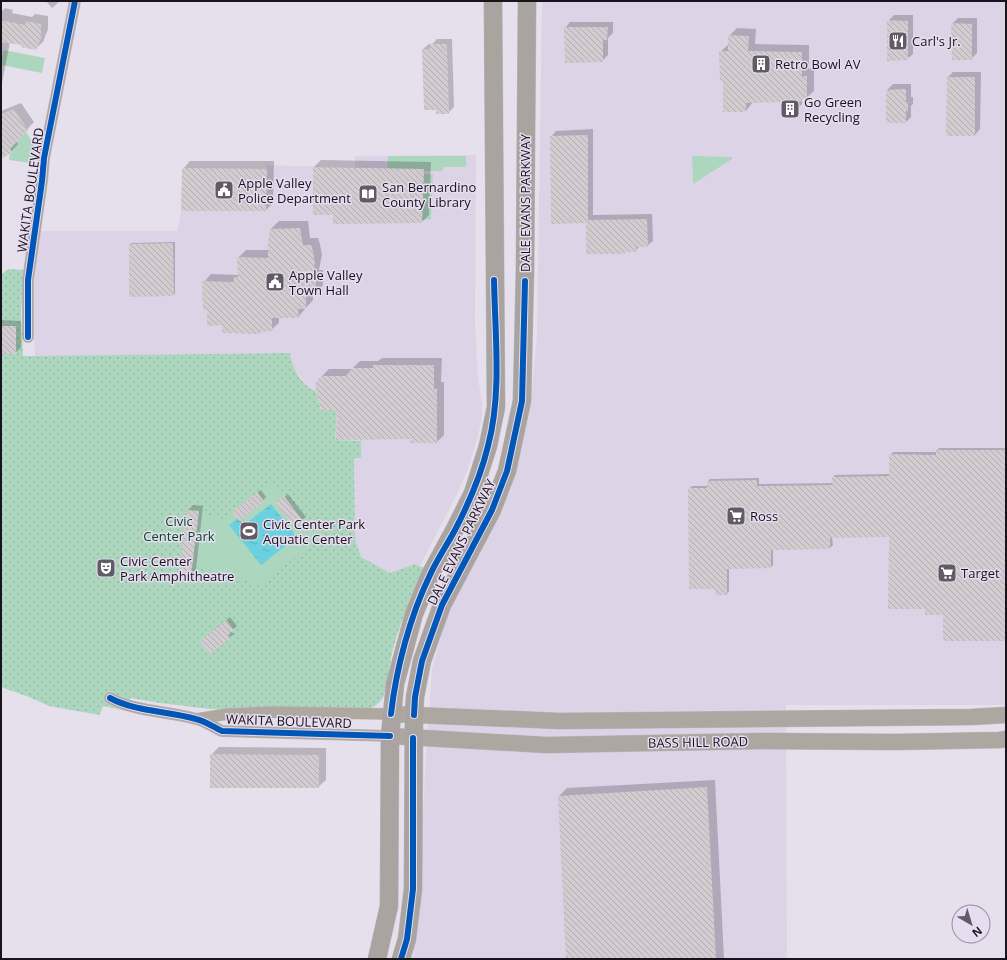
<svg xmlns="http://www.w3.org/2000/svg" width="1007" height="960" viewBox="0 0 1007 960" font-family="'Open Sans',sans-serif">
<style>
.built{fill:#ddd3e6}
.grass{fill:url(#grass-dots)}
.garden{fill:#add6bf}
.water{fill:url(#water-ripples)}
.shadow{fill:#0003}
.building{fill:url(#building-back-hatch)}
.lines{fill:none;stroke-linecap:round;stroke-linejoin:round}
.minor-casing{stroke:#c1bcc6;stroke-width:12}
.secondary-casing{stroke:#c1bcc6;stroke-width:17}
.primary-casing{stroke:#c1bcc6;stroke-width:19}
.minor{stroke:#afa8a0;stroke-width:11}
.secondary{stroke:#aea6a0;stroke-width:16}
.primary{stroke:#aaa4a0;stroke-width:18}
.cycleway-casing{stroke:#e7dcf0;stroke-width:8}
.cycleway{stroke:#0057b8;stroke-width:6}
.labels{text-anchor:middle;stroke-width:3;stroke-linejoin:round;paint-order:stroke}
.poi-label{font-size:13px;fill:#18141b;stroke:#e7dcf0;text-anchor:start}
.street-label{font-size:13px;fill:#18141b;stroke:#e7dcf0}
.park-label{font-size:13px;fill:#004824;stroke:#e7dcf0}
</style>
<defs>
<pattern id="grass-dots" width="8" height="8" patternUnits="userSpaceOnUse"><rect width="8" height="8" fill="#add6bf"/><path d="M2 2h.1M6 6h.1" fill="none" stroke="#94b7a4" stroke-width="1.8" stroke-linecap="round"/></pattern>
<pattern id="water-ripples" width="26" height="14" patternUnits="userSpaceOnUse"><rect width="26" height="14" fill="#6bd0df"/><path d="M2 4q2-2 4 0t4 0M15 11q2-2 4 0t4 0" fill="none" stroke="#5cb2bf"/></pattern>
<pattern id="building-back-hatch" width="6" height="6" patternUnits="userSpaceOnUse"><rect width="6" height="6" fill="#d2cbcf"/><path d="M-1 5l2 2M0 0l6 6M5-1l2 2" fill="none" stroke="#b4adb1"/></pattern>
</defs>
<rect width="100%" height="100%" fill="#e6e0ec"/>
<path class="built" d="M542,1H1006V705H786L787,959H412L418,930L425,771L432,669L448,613L511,489L530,410L537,335Z
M476,155L475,323L478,378L482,402V415L479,432L468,469L456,496L420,566L414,564L390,573L361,557L355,539L354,458L360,441L335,440L337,411L321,410L316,391L308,386L297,373L292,363L290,353L35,356L33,311L34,284L40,231H177L181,211H266L267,165L355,168V156Z"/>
<path class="grass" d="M8,269L23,270L21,314L23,356L290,353C292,368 301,385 316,391L321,410H337L335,440L361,441V458H354L355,539L361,557L390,573L414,564L424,568C411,594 401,621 393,649C389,663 389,684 383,697C380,703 375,707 369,708L209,709L160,703L130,698L126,711L104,706L102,708L100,715L49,706L29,697L1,687V275Z"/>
<path class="garden" d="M3,50L45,58L42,73L1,65Z
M26,132L35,146L33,161L30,163L9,160L10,153L12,152L10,149Z
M388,156H466V167H443V171H424L387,168Z
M692,156L732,157V159L693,184Z
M424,174H433L431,219L422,220Z
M274,482L318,539L258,586L232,574L182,566L189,507L203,508L206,514L214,516L220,523Z"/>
<path class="water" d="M271,504L297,537L261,565L229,525L238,518L244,525Z"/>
<path class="shadow" d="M46,1H60L52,8Z
M5,8L13,10L12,13L32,17L35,14L48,16V29L43,42L35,49L23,44L10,42L1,88V12Z
M894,15H913V54L907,59L888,21Z
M958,18H977V53L971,59L952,24Z
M570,22H613V33L608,38V55L602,61L565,28Z
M737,28L756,29L755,44L809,45V69H814V91L806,98L802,99V104L795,111L786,101L753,102L746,111L724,80L720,52L729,44V36Z
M437,39H452L454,107L448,113L423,49L429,44H432Z
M953,72H981L980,129L975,135L948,77Z
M893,84H911V97H913V104L911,106V117L906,122L887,90Z
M21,103L34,122L16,141L18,144L12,151L6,155L1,154V111Z
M593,129V215L652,214L653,241L647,246H640L635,251H626L624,253L587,222L551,137L556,131Z
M321,160L431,162L429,215L422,222L314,167Z
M190,161H274L273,203L266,210L183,169Z
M279,221H308L310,238H318L320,244L322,255L319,270H323V285L316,293H313V300L298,317H279V323L271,330L262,331L260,333L223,324L208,309L204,282L211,274L238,275V258L246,250H269L271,229Z
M175,242V294L173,295L130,245L131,243Z
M1,320L21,321V348L15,353H1Z
M382,358H442L441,382H444V435L437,442L412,438L338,409L321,377L329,369H352L360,361H378Z
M939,448H1006V640L926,608L890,536L832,537L833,545L830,548L773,549V565L771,567L729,568V591L727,594L715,588L689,489L692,486H708V481L710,479L759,478V484L833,483V477L835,475L890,474V455L893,452H937V450Z
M261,490L266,497L263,501L237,508Z
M288,494L306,517L302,520L281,500Z
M193,505L203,506L196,570L190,575L188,510Z
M230,617L237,626L231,631L234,634L230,637L204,638Z
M219,747L326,748V780L318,787L211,755Z
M715,780L724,959H567L559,796L567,788Z"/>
<path class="building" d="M1,20L25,25L26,21L41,24V38L36,50L21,47L22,45L1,42Z
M887,20L908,21V60L887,61Z
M951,23L972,24V60H952Z
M564,27H608L607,40H603V62L565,63Z
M728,35L749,36L748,51L802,52V76H807V99H802V101L795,102V112H785V102L746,103V112H723V81L720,80L719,51H728Z
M430,44H447L449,114H436V110H424L422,49H430Z
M947,77H975V136H946Z
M906,89V102H908V111H906V123H886V90Z
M14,109L28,130L10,149L12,152L1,159V114Z
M588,135V220L647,219L648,247H636V252H625V254H586V223L551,224L550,136Z
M313,167L424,169L422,223L333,224V215H313Z
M182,168L267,169L266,211H181Z
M300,228L303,245H311L313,251L315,263L312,277H316V294H306V309H298L299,318H272V331L260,332V334L222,333V325L207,326V310H203L202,281L234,282V277H238L237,257L268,258V243L270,229Z
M173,243L174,296L129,297V244Z
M1,326H16V354H1Z
M373,365H434V389H437V443H410L411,439L336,440L337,410H321L315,384L321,376H346L352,368H373Z
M936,450H1006V641H943V615H925V609H888L889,537L830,538V549L771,550V568L727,569V595H715V589H689L688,488H707V481L757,480V486L832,485V477L889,476V454L936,455Z
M257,492L264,501L239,521L232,512Z
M284,496L303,521L295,528L276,503Z
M187,510L199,511L191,576L180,575L182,556H181Z
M226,620L234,630L228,635L231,638L210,654L200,641Z
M210,754L319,755V788H210Z
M707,787L716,959H566L558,796Z"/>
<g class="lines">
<g class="minor-casing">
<path id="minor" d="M28,337V280L42,181L44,158L75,1
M110,698C136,712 168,711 196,719C205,721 213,727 222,731L390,736
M197,719L227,714L273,712L391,714"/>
</g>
<g class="secondary-casing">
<path id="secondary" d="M391,714L560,721L971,717L1006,715
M390,736L546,745L762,741L896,742L1000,740L1006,739"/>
</g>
<g class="primary-casing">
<path id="primary" d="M377,959L389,906L390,736L395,684L414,614L430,575L455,529L473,493L488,446L496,407L493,1
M401,959L407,939L413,889L414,715L415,697L422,661L442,605L492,510L507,471L522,401L525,269L527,1"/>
</g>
<use href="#minor" class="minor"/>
<use href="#secondary" class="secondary"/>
<use href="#primary" class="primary"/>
<g class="cycleway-casing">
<path id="cycleway" d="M28,337V280L42,181L44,158L75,1
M110,698C136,712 168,711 196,719C205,721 213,727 222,731L390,736
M391,714C396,669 410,616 430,575C437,559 447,545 455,530C469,503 481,475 488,446C502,394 495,334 494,280
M414,715L415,697L422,661L442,605L492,510L507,471L522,401L525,281
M401,959L407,939L413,889V738"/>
</g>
<use href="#cycleway" class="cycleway"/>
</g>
<defs>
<g id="restaurant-square" transform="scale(1)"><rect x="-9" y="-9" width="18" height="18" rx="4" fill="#605b64" stroke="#e7dcf0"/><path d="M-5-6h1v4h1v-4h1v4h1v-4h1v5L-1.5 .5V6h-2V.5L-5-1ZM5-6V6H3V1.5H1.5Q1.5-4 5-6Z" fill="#fff"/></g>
<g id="building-square" transform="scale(1)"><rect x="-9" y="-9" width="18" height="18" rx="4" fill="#605b64" stroke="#e7dcf0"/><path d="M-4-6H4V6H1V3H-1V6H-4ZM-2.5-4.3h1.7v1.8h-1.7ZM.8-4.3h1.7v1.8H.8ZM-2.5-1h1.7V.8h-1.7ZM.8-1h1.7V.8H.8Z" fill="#fff"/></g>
<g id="civic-square" transform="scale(1)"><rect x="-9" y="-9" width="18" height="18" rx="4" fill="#605b64" stroke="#e7dcf0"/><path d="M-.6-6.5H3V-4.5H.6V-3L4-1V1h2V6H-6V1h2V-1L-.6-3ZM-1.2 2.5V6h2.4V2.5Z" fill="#fff"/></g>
<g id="library-square" transform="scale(1)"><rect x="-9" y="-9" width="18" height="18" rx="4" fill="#605b64" stroke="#e7dcf0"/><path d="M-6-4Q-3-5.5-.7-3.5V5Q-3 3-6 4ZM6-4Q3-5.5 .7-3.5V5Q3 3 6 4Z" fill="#fff"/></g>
<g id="supermarket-square" transform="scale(1)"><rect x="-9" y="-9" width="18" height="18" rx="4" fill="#605b64" stroke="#e7dcf0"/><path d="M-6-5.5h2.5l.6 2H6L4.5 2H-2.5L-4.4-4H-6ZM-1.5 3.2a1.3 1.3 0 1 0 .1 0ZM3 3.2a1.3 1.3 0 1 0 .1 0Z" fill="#fff"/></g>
<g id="stadium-square" transform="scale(1)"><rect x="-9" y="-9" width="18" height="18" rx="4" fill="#605b64" stroke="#e7dcf0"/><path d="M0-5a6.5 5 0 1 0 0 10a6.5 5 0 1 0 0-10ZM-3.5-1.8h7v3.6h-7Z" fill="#fff"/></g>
<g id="theatre-square" transform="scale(1)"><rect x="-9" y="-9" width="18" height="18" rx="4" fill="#605b64" stroke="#e7dcf0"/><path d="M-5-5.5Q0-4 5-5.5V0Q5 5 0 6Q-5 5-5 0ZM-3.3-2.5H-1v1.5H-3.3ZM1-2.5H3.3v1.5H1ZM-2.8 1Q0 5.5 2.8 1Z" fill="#fff"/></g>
</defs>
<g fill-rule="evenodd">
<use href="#restaurant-square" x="898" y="41"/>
<use href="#building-square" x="761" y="64"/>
<use href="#building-square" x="790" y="109"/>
<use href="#civic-square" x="224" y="190"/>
<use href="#library-square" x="368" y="194"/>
<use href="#civic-square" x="275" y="282"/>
<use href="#supermarket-square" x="736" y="516"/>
<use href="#stadium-square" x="249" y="531"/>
<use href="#theatre-square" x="106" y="568"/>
<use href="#supermarket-square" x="947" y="573"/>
</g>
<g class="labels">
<g class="poi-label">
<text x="912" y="46">Carl's Jr.</text>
<text x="775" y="69">Retro Bowl AV</text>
<text x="804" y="107">Go Green<tspan x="804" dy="15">Recycling</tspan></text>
<text x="238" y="188">Apple Valley<tspan x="238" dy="15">Police Department</tspan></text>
<text x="382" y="192">San Bernardino<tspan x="382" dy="15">County Library</tspan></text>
<text x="289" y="280">Apple Valley<tspan x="289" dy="15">Town Hall</tspan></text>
<text x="750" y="521">Ross</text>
<text x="263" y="529">Civic Center Park<tspan x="263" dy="15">Aquatic Center</tspan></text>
<text x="120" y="566">Civic Center<tspan x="120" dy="15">Park Amphitheatre</tspan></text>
<text x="961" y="578">Target</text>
</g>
<g class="street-label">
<text transform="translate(30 190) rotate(-82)" y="5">WAKITA BOULEVARD</text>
<text transform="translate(525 203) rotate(-90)" y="5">DALE EVANS PARKWAY</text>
<text transform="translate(461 542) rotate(-64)" y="5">DALE EVANS PARKWAY</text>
<text transform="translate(289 721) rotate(2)" y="5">WAKITA BOULEVARD</text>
<text transform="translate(698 742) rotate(-1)" y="5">BASS HILL ROAD</text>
</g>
<g class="park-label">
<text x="179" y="526">Civic<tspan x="179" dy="15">Center Park</tspan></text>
</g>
</g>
<rect width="1007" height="960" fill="none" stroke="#18141b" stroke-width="4"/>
<g transform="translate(971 924) rotate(142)"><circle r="19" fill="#e7dcf0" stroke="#948c9b"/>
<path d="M0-3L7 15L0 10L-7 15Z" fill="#605b64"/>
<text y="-6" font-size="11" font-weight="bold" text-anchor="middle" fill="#18141b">N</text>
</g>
</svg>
